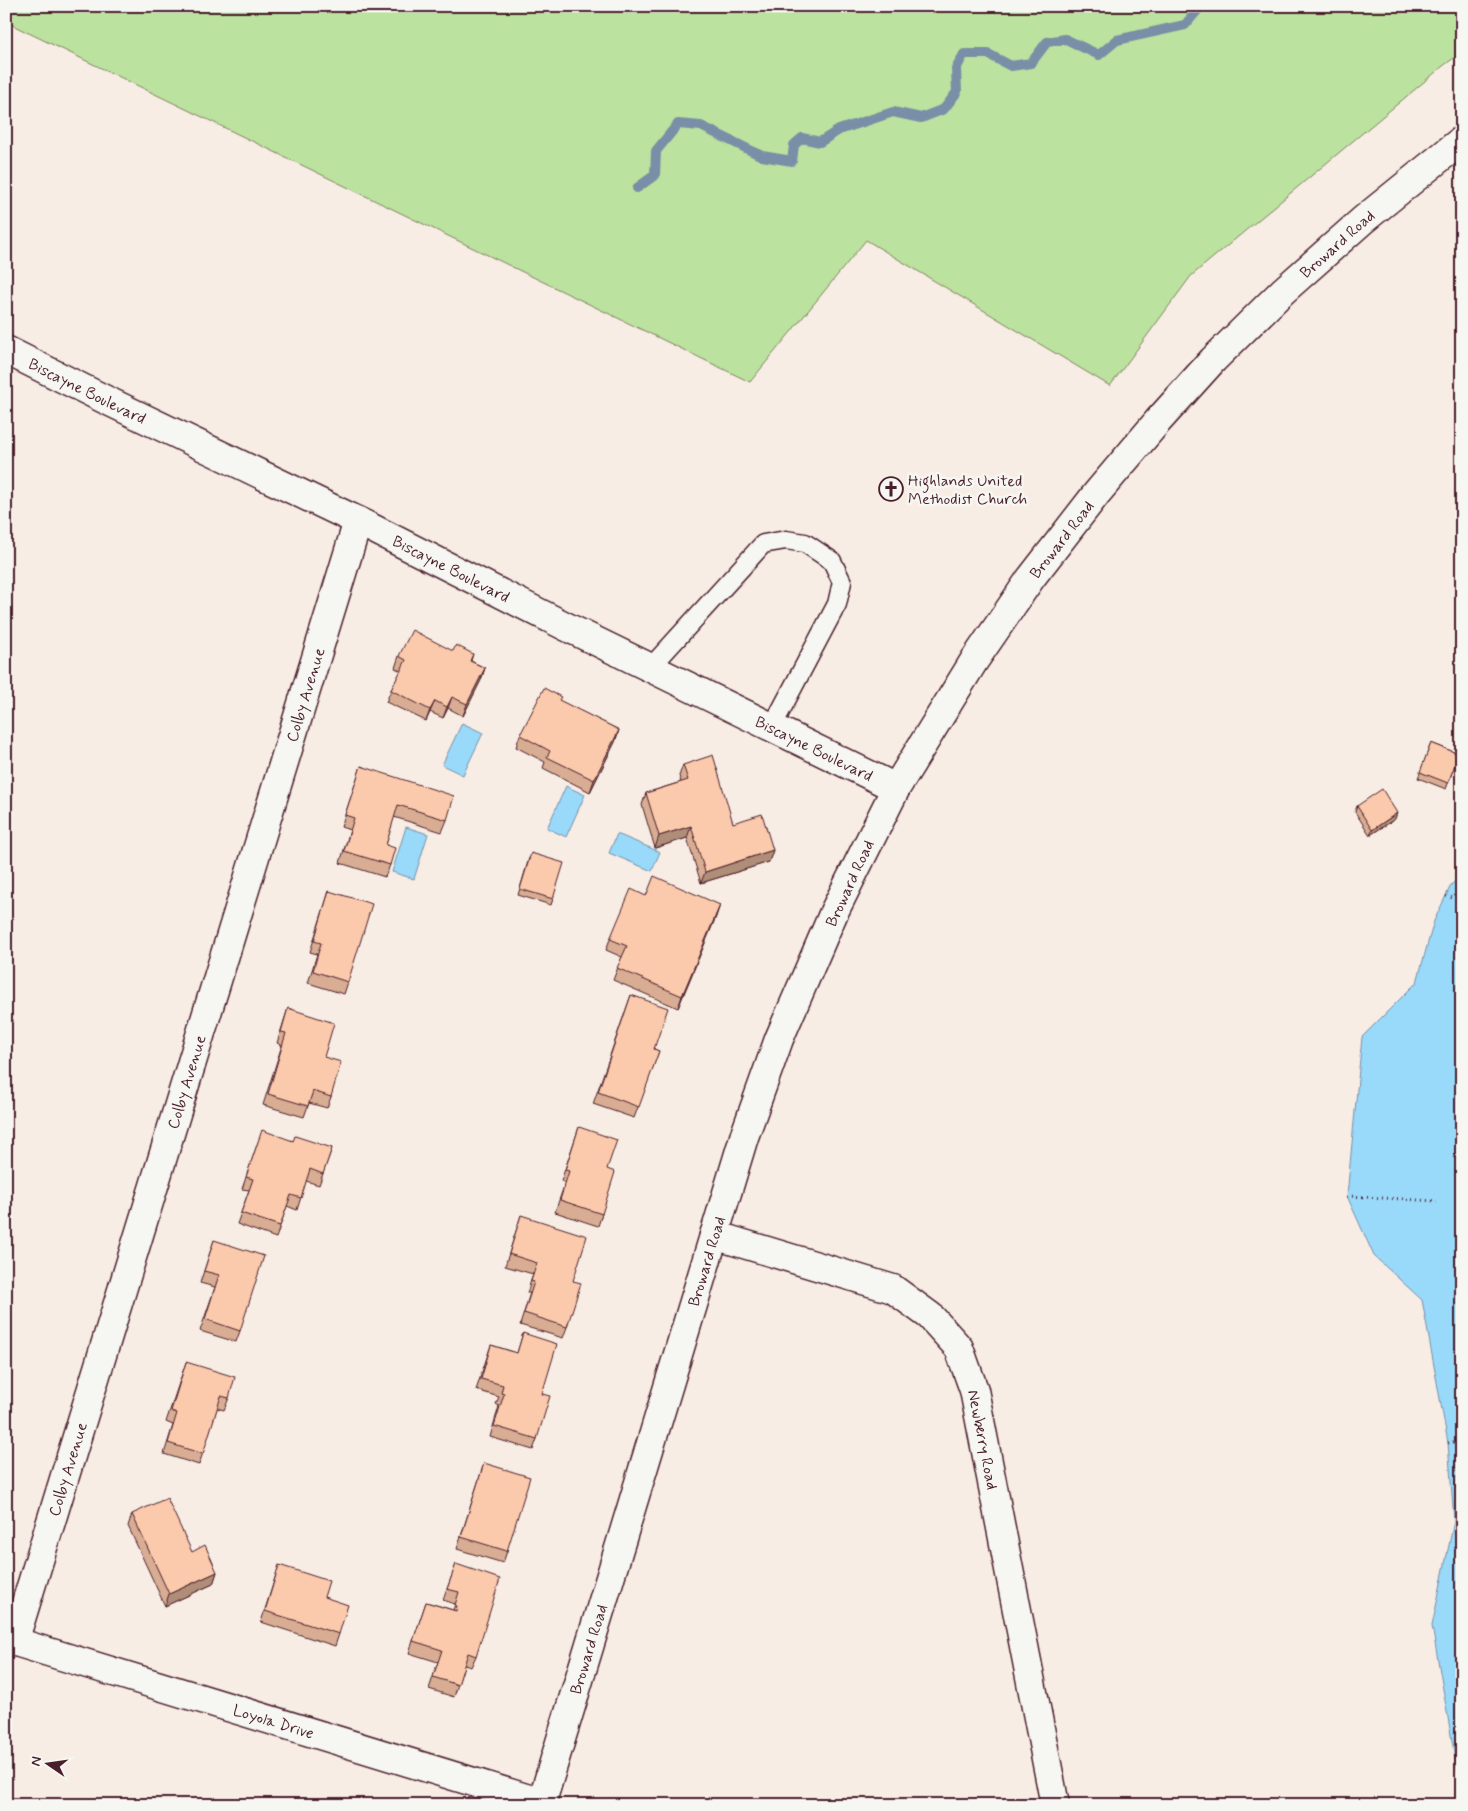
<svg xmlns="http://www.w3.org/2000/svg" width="1468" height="1811" viewBox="0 0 1468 1811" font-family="Mynerve,sans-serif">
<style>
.green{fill:#bbe29e;stroke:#828064}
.water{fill:#99d9fa;stroke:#798fa7}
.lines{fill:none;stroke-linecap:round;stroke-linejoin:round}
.stream{stroke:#798fa7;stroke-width:10}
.service-casing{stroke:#4a1f2b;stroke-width:21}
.minor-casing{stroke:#4a1f2b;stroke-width:31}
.tertiary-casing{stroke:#4a1f2b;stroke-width:31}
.secondary-casing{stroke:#4a1f2b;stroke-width:31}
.path{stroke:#4a1f2b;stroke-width:3;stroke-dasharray:1 4;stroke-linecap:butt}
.service{stroke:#f6f6f2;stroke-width:18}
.minor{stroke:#f6f6f2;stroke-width:28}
.tertiary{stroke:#f6f6f2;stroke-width:28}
.secondary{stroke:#f6f6f2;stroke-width:28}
.wall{fill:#d8ad93;stroke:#4a1f2b}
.shaded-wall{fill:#b08d78;stroke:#4a1f2b}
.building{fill:#fbc9ab;stroke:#4a1f2b}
.labels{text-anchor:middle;stroke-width:5;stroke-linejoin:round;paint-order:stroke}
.street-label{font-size:16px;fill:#4a1f2b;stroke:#f6f6f2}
.poi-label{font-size:16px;fill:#4a1f2b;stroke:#f6f6f2;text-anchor:start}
</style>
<rect width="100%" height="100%" fill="#f7ede4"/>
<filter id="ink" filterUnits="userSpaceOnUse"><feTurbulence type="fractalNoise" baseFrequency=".02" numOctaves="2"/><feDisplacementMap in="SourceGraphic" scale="10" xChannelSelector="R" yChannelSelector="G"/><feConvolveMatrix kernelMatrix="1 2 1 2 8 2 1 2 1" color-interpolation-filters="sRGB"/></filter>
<g filter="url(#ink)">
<path class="green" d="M6,6H1462V52L1443,66L1191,276L1110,386L866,240L750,382L6,22Z"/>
<path class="water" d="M462,723L483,733L463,775L442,765Z
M566,786L585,795L566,837L547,828Z
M406,827L428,834L414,879L392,872Z
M617,834L660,852L652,871L609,853Z
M1462,874V1798L1432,1626L1454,1521L1448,1443L1422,1300L1374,1256L1347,1196L1362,1037L1417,982L1434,921L1451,885Z"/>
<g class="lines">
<path class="stream" d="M637,188L655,175L656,151L678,124L701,126L762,156L792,161L794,145L802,138L820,142L839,130L893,112L921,118L944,109L957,92L956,69L964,54H988L1011,66L1031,63L1047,42L1065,39L1099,55L1117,40L1185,25L1201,6"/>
<g class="service-casing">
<path id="service" d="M650,668L763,544L786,540L805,543L832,561L842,582L837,604L772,727"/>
</g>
<g class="minor-casing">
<g id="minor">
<path id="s1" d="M714,1235L893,1289L930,1316L959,1348L974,1390L1055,1805"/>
<path id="s2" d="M6,1639L542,1803"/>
<path id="s3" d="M14,1642L358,521"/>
</g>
</g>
<g class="tertiary-casing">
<g id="tertiary">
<path id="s4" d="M6,350L106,400L358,521L567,627L896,788L834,912L779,1039L744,1137L541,1805"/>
</g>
</g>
<g class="secondary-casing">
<g id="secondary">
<path id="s5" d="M896,788L974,661L1031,578L1097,493L1158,421L1213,360L1283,291L1363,220L1462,140"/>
</g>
</g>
<path class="path" d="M1446,896L1462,901
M1347,1196L1437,1201
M1448,1443L1462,1440
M1455,1756L1462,1754"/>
<use href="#service" class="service"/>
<use href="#minor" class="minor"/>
<use href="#tertiary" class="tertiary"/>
<use href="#secondary" class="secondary"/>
</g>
<path class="wall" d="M453,651L473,654L471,661L485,668L481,680L463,716L448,708L443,718L430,712L426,721L386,702L391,690L401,671L395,668L399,656Z
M560,701L619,730L615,742L590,792L543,768L545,762L516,747L520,735Z
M1431,743L1459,754L1446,789L1418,778Z
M683,765L733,823L773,850L769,862L701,883L687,838L655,848L642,805L646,793L681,782L679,776Z
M361,766L447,820L442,832L394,817L386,845L390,865L385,877L340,863L350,830L341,827Z
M1357,806L1395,819L1370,835L1355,812Z
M529,858L553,899L551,905L518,895Z
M329,891L348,982L344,994L308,983L317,954L310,952Z
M646,896L720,905L678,1008L613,980L622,957L606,950L610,939Z
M631,995L654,1049L659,1051L634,1118L593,1104Z
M288,1008L324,1057L331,1097L327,1108L309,1103L304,1117L263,1105L282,1045L277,1043Z
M579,1127L607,1169L602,1214L598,1226L555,1212L565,1183L561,1181Z
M293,1141L332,1148L319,1185L306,1181L297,1210L287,1206L276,1238L237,1224L249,1190L242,1189L258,1142Z
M521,1215L573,1281L567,1327L563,1338L520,1325L530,1293H527L533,1274L505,1266Z
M214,1240L240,1331L236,1342L200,1331L215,1287L200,1283Z
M523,1333L542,1394L537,1439L533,1450L490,1437L499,1406L496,1404L499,1397L476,1390L491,1345L517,1353Z
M186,1362L229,1398L224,1410L217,1408L199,1465L164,1454L173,1425L166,1422Z
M484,1463L507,1551L503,1563L457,1549Z
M132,1514L192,1552L217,1572L213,1584L165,1606L128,1526Z
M456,1564L476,1656L471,1667L464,1665L454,1697L429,1689L438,1662L409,1653L426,1602L453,1610L455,1604L443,1600Z
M279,1565L324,1597L339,1634L335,1646L261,1622Z"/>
<path class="shaded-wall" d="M485,668L481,680L463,716L467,704Z
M452,697L448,708L443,718L447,707Z
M435,701L430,712L426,721L430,710Z
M619,730L615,742L590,792L594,780Z
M1397,813L1395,819L1370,835L1372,830Z
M691,826L687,838L655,848L659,836Z
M773,850L769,862L701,883L705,872Z
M720,905L716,917L678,1008L682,996Z
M217,1572L213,1584L165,1606L169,1594Z"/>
<path class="building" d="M412,630L453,651L456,645L473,654L470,661L485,668L467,704L452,697L447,707L435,701L430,710L391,690L406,660L399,656Z
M544,688L561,697L559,700L619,730L594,780L547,757L550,751L520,735Z
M1431,743L1459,754L1448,783L1420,772Z
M713,755L733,823L762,814L773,850L705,872L691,826L659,836L646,793L688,780L683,765Z
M361,766L454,796L447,820L398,805L386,845L395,848L390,865L344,851L354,818L345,815Z
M1382,789L1397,813L1372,830L1357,806Z
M531,853L564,863L553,899L520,889Z
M654,876L720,905L682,996L617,968L627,946L610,939L631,889L646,896Z
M329,891L372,904L348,982L313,971L321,943L314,941Z
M631,995L668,1008L654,1049L659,1051L639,1107L598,1092Z
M288,1008L334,1023L324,1057L341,1062L331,1097L313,1091L308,1106L268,1094L286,1033L281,1032Z
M579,1127L617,1140L607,1169L615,1172L602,1214L560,1200L569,1171L565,1170Z
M262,1130L293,1141L295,1136L332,1148L323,1174L310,1169L301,1198L291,1195L280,1226L241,1213L253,1179L246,1177Z
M521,1215L587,1236L573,1281L581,1283L567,1327L524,1313L534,1282L531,1281L537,1263L509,1254Z
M214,1240L264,1256L240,1331L205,1319L219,1275L204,1271Z
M523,1333L557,1344L542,1394L550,1396L537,1439L494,1426L504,1394L501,1393L503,1385L481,1379L491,1345L517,1353Z
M186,1362L235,1377L229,1398L221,1396L203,1454L168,1443L177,1413L171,1411Z
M484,1463L530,1477L507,1551L461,1537Z
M167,1498L192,1552L205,1545L217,1572L169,1594L132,1514Z
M456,1564L500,1579L476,1656L468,1653L458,1685L433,1677L442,1650L413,1641L426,1602L456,1611L457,1606L455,1605L459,1592L447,1589Z
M279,1565L329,1581L324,1597L348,1605L339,1634L265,1611Z"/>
</g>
<defs>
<g id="church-ring" transform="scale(1.25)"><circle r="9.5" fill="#f6f6f2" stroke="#4a1f2b" stroke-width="1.5"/><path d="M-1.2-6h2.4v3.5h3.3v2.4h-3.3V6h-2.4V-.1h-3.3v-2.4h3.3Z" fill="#4a1f2b"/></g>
</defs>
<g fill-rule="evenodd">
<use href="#church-ring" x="891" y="489"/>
</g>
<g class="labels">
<g class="street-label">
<text dy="6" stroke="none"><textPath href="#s5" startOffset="704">Broward Road</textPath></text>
<text dy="6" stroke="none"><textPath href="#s4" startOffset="91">Biscayne Boulevard</textPath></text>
<text dy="6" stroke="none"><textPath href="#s5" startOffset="299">Broward Road</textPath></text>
<text dy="6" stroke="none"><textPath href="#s4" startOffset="496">Biscayne Boulevard</textPath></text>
<text dy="6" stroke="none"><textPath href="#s3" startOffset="991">Colby Avenue</textPath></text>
<text dy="6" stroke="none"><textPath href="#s4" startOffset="901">Biscayne Boulevard</textPath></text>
<text transform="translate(849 883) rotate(-65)" y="6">Broward Road</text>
<text dy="6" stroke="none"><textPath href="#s3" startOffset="586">Colby Avenue</textPath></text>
<text transform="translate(706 1261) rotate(-73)" y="6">Broward Road</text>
<text dy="6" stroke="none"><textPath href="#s1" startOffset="371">Newberry Road</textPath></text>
<text dy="6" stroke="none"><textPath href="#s3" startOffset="181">Colby Avenue</textPath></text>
<text transform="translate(588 1649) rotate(-73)" y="6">Broward Road</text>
<text dy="6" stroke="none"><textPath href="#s2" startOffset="280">Loyola Drive</textPath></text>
</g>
<g class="poi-label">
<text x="908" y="486">Highlands United<tspan x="908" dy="18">Methodist Church</tspan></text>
</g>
</g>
<rect width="1468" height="1811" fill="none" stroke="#f6f6f2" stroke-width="25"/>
<rect x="12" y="12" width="1443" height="1786" fill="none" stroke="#4a1f2b" stroke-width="2" filter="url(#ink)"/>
<g transform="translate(48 1764) rotate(283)" stroke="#f6f6f2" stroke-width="4" paint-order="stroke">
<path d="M0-4L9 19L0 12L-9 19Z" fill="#4a1f2b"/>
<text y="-8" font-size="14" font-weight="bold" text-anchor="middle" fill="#4a1f2b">N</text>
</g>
</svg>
